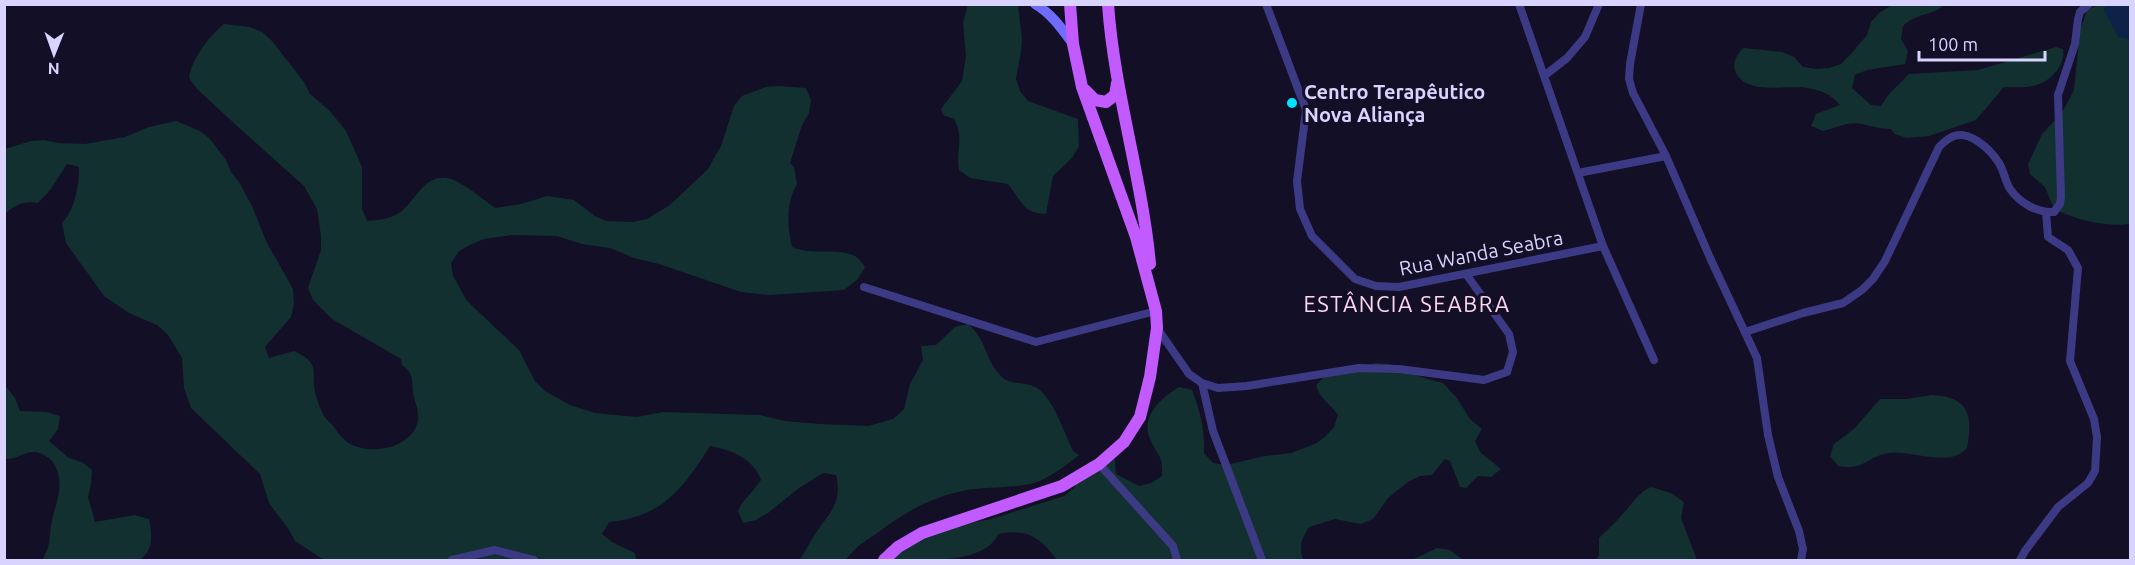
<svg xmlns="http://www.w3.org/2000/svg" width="2135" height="565" viewBox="0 0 2135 565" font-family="Ubuntu,sans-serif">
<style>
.green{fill:#12302f}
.water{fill:#0c2248}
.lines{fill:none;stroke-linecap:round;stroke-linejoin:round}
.street{stroke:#3d3a85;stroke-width:8}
.secondary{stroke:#6f6bff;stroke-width:10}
.primary{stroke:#c25bff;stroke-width:12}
.poi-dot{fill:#00e5ff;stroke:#130f26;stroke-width:2}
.labels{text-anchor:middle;stroke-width:6;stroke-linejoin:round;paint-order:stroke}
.poi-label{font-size:20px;font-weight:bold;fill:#d9d4ff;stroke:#130f26;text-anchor:start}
.street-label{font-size:20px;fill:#d9d4ff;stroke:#130f26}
.quarter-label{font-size:22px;letter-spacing:1.5px;fill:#ffd6f0;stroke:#130f26}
</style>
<rect width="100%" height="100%" fill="#130f26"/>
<path class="green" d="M968,4L1018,5L1022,39L1021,52L1016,79L1020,91L1028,101L1078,119L1079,146L1072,158L1053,176L1046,214C1022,213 1022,201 1008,184L970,178L959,170C955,150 965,139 954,119L943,115L941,109L962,81L966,56L963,23Z
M1892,5H1944C1932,16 1916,13 1903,26L1901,39L1908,51L1905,64L1867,70L1855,75L1852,88L1871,105L1881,106L1889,94L1909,74L1978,70L2056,47L2063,49C2066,66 2049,83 2033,86C2023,88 2013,87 2004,87L1976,120L1929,136L1907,138L1895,134L1891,129C1881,129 1872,126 1862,124C1849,121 1835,128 1823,131L1811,126L1816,114L1840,105C1831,94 1820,90 1807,88C1787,85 1746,95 1736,73C1731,63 1737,55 1743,48L1782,52L1794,57L1803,67L1816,69L1829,68L1841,64L1850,55L1867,35L1871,22L1879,13Z
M2097,5H2130V224C2105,227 2076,220 2054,209L2045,187L2030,174L2028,164L2042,134L2062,113L2074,90L2080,31L2087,10Z
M224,24L250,27L262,32L272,41L304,82L310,94L330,111L346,131L362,167V209L367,221C378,220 390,219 399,213C416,202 424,171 451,179C465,184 483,199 495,208L521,204L547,196L574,200L595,216L606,221L633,222L647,219L670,205L708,169L721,146L734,106L742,96L766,87L779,86L806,88L811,100L809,113L802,125L790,163L794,167L797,184C786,202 787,226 792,247C812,256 836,247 855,256C859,258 862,263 865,267L858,279L844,290L769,295L741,292L659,264L634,258L610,248L582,244L557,236L512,235L484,239L472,244L459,251L451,263L453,276L467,301L519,350L535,381L545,391L570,405L595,413L637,417L663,412L760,415L785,421L820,424L868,426L893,419L904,409L910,384L923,360L921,346L936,345L955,327L968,324C987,340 985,359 1000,375C1009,386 1023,381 1035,387C1052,395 1065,434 1073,451L1079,455C1068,464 1053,475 1040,481C1020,489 986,486 963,491C933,497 909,510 884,528C869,540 858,543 846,560H799C805,552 809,544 814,536C828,513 843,505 836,475L823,473L799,488L768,513L756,520L743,523L738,511C744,498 754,491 761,480C753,458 732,450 710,446C683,489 662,517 609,522L602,534L612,542L635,553L636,560H324L295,541L289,530L269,503L260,474L191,408L184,388L182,358L168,335L157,325L129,313L104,296L66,243L62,223C75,210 79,185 79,167L67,164L51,189L38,203C25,200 14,205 5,214V149L31,141L44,140L58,143L85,144L125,137L149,127L176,121L200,131L210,139L226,160L231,172L239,182L252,206L266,241L293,289L294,304L291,317L265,347L269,358L294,351C324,365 309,373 316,396C318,402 321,412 325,417C327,421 332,423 334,427C340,436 346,444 358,447C379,454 414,445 418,420C419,411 416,405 414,397C410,383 417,376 402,365L401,359L332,319L313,300L308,288L321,250V236L317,209L304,186L236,125L197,89L189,78C191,60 209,36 224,24Z
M1376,363L1389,364L1424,378L1443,383L1456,397L1470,419L1482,429L1475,441L1481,453L1501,469L1491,477L1478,476L1466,488L1460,487L1450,461L1445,459L1432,475L1420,476L1408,482L1388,498L1373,519L1361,524L1335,519L1309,527C1301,539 1299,547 1303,560H1057C1040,537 1027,528 998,534C986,565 919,560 891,560L905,546L917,539L965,524L991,519L1064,496L1074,488L1080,476L1114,450L1116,474L1139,486L1151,483L1162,476C1163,455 1159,458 1151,441C1139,417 1161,398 1179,387L1192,390C1200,410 1205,431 1204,453L1213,463L1226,465L1265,456L1291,453L1315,444L1325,437L1334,427L1338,415C1329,402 1321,401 1316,385L1325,376Z
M4,384L15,398L20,411L46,412L60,416L58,429L49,441L69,458L82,462L92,470L91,484L88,497L95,522L135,515L149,519C152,535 154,549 140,560H43C44,556 46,552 48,548C50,539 50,529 52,520C57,500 66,479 52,461C48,457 42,453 36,452C24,451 16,460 5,459Z
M1932,395C1970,397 1973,416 1967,448C1964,451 1959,455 1955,456C1935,462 1911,451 1890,453C1866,456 1866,471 1838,466L1830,456L1834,444L1855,428L1880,399H1906Z
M1651,487L1671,493L1684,502L1681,518L1697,560H1596L1599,555V538C1606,531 1614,524 1620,517C1631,506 1637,493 1651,487Z
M1437,548L1450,550L1463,560H1412Z"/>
<path class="water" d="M2109,4L2130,5V40L2118,37L2103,9Z"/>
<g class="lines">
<path class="street" d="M1266,4L1306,110L1297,181L1300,209L1312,236L1355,279L1376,286L1399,287L1603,246
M1519,4L1603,246L1654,360
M1641,4L1630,64L1629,79L1633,93L1666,156L1711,260L1757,358L1768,435L1778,477L1799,531L1803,549L1801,560
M1544,76L1567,58L1585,37L1599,4
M1578,173L1666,156
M864,287L1036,342L1156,311
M1157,328L1189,374L1202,383L1218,388L1247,386L1359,368L1399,369L1484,380L1507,372L1513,352L1509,334L1466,274
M1745,332L1803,313L1843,303L1862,290L1873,279L1885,261L1939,147C1942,144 1946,140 1950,138C1967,127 1990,149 1999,163C2004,171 2005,181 2010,189C2020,203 2037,213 2054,212L2060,204L2061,197L2058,95L2075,44L2078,19L2080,12L2089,4
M1202,383L1213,431L1262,560
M1099,464L1173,546L1177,560
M452,560L495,550L534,560
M2020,560L2025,551L2058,507L2088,483L2095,471L2097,437L2094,419L2070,361L2078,268L2068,250L2048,237L2046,212"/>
<path class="secondary" d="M1035,4C1052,14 1062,29 1073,44"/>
<path class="primary" d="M1108,4C1114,92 1142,177 1150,264
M1085,90L1095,100L1106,102L1115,95L1117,83
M884,560L898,547L922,533L1062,486L1099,464L1124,442L1140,417L1150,377L1157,328L1156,311L1136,237L1082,87L1073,44L1070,4"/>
</g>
<circle class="poi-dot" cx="1292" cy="103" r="6"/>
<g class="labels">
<g class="poi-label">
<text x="1304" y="99">Centro Terapêutico<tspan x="1304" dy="23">Nova Aliança</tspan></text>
</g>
<g class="street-label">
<text transform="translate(1481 253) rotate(-11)" y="7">Rua Wanda Seabra</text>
</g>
<g class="quarter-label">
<text x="1407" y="312">ESTÂNCIA SEABRA</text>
</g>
</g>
<rect width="2135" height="565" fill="none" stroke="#d9d4ff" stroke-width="12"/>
<g transform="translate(54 54) rotate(181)" stroke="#130f26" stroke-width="4.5" paint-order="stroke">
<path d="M0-4.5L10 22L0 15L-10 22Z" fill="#d9d4ff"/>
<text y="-9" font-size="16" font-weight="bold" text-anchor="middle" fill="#d9d4ff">N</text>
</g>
<path d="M1919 51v9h126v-9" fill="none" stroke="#d9d4ff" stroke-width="3"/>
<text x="1928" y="51" font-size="18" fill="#d9d4ff" stroke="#130f26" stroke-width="4.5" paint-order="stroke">100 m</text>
</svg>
